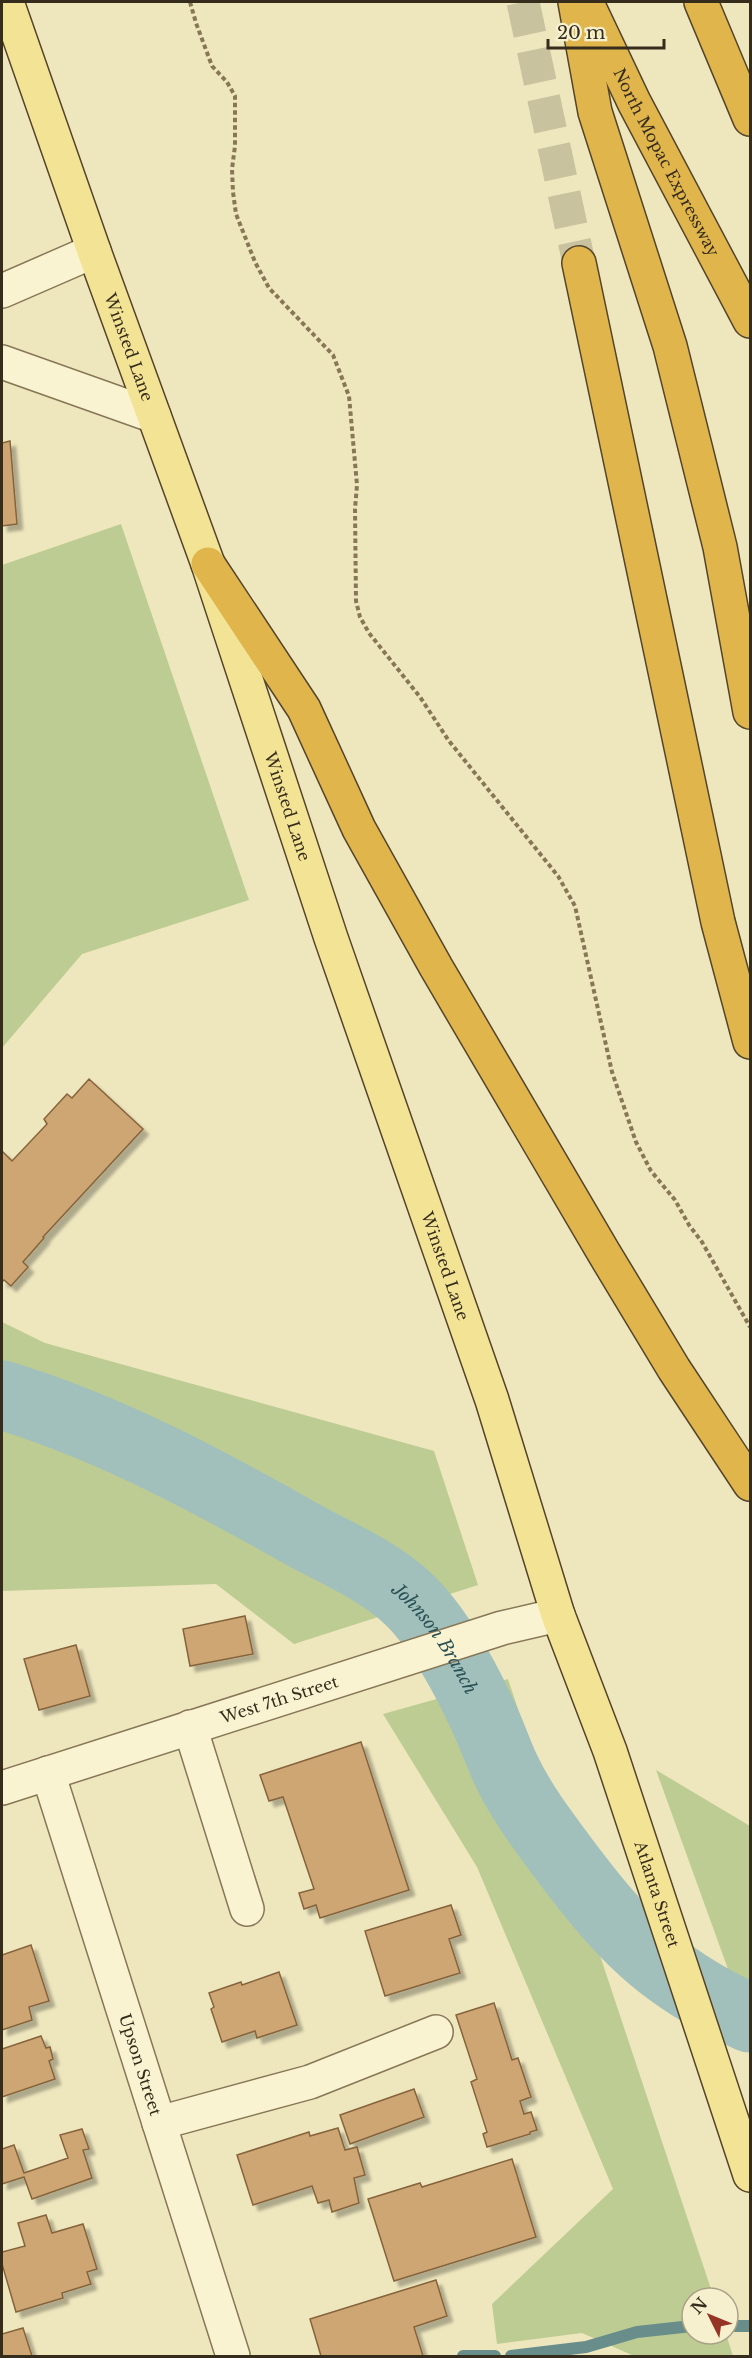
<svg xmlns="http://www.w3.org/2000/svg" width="752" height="2358" viewBox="0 0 752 2358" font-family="'Libre Baskerville',serif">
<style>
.green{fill:#bdcc92}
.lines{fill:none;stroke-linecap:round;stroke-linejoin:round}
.stream{stroke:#698d8a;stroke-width:12}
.river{stroke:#a2c0bb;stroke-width:69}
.building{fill:#cda673;stroke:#86643c;stroke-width:1.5;filter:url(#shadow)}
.highway-tunnel{stroke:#c9c29e;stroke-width:33;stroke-dasharray:33 16;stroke-linecap:butt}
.minor-casing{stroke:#877757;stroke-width:36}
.major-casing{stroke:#54442b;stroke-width:36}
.highway-casing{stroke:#54442b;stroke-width:36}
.path{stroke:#877757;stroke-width:4;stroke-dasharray:4.5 3;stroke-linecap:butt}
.minor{stroke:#f9f3d1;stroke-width:33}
.major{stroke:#f3e394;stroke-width:33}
.highway{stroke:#e0b54c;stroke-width:33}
.labels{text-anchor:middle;stroke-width:5;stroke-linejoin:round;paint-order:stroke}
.street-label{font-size:16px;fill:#362c1c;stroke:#f6f0ce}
.water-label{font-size:18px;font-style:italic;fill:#2a5256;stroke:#f6f0ce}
</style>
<defs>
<filter id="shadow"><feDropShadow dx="5.5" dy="5.5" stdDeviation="1.5" flood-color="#0004"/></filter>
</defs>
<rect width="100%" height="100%" fill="#eee7be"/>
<path class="green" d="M121,524L249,900L82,954L2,1048V565Z
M2,1322L45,1343L434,1451L478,1585L294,1644L216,1584L2,1591Z
M508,1679L714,2298H692V2334H726L733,2356H634L582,2333L497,2344L492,2304L613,2189L477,1867L383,1714Z
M656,1770L750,1826V2030Z"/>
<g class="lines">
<path class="stream" d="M728,2326H750
M463,2356H495
M511,2356L586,2347L637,2332L692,2326"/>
<path class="river" id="s1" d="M2,1395C111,1428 210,1482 309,1538C347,1558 391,1577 419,1610C446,1641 467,1681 484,1718C492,1735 498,1753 506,1770C520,1800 541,1828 561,1855C620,1934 659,1977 750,2018"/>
</g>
<path class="building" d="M10,441L17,524L2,526V443Z
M89,1079L143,1129L43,1237L44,1238L23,1262L28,1267L11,1286L4,1280L2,1282V1151L12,1161L47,1124L44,1119L67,1094L72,1098Z
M245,1616L253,1654L190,1666L183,1629Z
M76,1645L90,1696L39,1710L24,1659Z
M361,1742L409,1890L320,1918L316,1905L304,1909L299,1893L314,1889L283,1797L269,1801L260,1775Z
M451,1905L461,1935L449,1939L460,1973L385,1996L365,1931Z
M31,1945L49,2001L29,2007L32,2020L2,2030V1955Z
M279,1972L297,2025L257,2038L255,2031L222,2042L211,2009L214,2007L209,1993L241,1982L242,1985Z
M494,2003L512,2060L518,2058L531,2097L520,2101L524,2114L531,2112L537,2130L530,2132V2134L487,2147L483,2134L487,2132L471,2082L477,2079L456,2015Z
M41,2036L46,2048L50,2047L53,2059L49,2061L55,2079L2,2097V2049Z
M414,2089L424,2117L350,2144L340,2115Z
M338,2128L345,2150L357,2147L365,2175L354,2178L359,2203L332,2212L329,2200L318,2203L312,2186L253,2205L237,2155L309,2132L310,2136Z
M82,2129L89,2149L83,2150L92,2178L32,2199L24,2177L2,2184V2149L14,2145L24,2173L68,2158L60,2135Z
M512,2159L536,2237L394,2281L368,2199L420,2183L422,2187Z
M46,2215L52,2233L83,2224L97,2269L87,2272L91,2284L62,2293L63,2298L16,2312L2,2264V2252L25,2246L18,2223Z
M436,2280L447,2316L414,2327L423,2356H321L310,2319Z
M23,2328L32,2356H2V2334Z"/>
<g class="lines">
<path class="highway-tunnel" d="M523,2L579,263"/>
<g class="minor-casing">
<g id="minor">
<path d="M2,291L94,251"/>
<path d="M2,362L154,416"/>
<path d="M190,1727L247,1909"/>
<path id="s2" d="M48,1773L233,2356"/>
<path id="s3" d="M2,1788L502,1628L558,1615"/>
<path d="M159,2123L310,2082L436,2032"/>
</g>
</g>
<g class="major-casing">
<g id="major">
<path id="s4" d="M7,2L94,251L208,564L331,938L492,1400L558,1615L610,1751L750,2175"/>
</g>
</g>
<g class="highway-casing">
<g id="highway">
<path d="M575,2L595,112L670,346L720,547L750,712"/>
<path d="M701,2L750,119"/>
<path id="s5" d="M587,3L634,102L750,321"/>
<path d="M579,263L718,922L750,1042"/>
<path d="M208,564L304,709L359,829L436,967L604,1253L674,1369L750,1484"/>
</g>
</g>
<path class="path" d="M190,2L196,23L212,66L227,82L235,96V146L232,169L233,192L236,214L255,262L269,288L333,355L349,396L357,485L355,509L356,601L360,617L369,633L420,697L449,741L558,876L575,906L612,1072L636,1142L651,1171L675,1200L689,1225L702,1242L750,1327"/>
<use href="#minor" class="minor"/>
<use href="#major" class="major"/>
<use href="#highway" class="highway"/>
</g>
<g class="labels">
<g class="street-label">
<text dy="6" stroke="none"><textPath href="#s5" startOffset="178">North Mopac Expressway</textPath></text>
<text dy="6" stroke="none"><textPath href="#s4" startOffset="366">Winsted Lane</textPath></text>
<text dy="6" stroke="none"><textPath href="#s4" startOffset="852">Winsted Lane</textPath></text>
<text dy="6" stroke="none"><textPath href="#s4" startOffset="1338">Winsted Lane</textPath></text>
<text dy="6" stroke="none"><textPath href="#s3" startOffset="291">West 7th Street</textPath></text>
<text dy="6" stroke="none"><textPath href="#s4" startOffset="2001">Atlanta Street</textPath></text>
<text dy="6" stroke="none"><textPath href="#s2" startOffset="306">Upson Street</textPath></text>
</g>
<g class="water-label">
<text dy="6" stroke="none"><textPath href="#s1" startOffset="504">Johnson Branch</textPath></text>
</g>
</g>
<rect width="752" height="2358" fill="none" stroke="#362c1c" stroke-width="6"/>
<g transform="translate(710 2316) rotate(313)"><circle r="28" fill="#f6f0ce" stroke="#a9a287" stroke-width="1.5"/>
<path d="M0-4.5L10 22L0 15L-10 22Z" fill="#963526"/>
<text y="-9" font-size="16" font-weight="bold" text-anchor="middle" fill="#362c1c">N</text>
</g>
<path d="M548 39v9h116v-9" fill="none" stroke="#362c1c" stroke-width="3"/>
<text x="557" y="39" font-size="18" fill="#362c1c" stroke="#f6f0ce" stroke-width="4.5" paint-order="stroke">20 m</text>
</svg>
